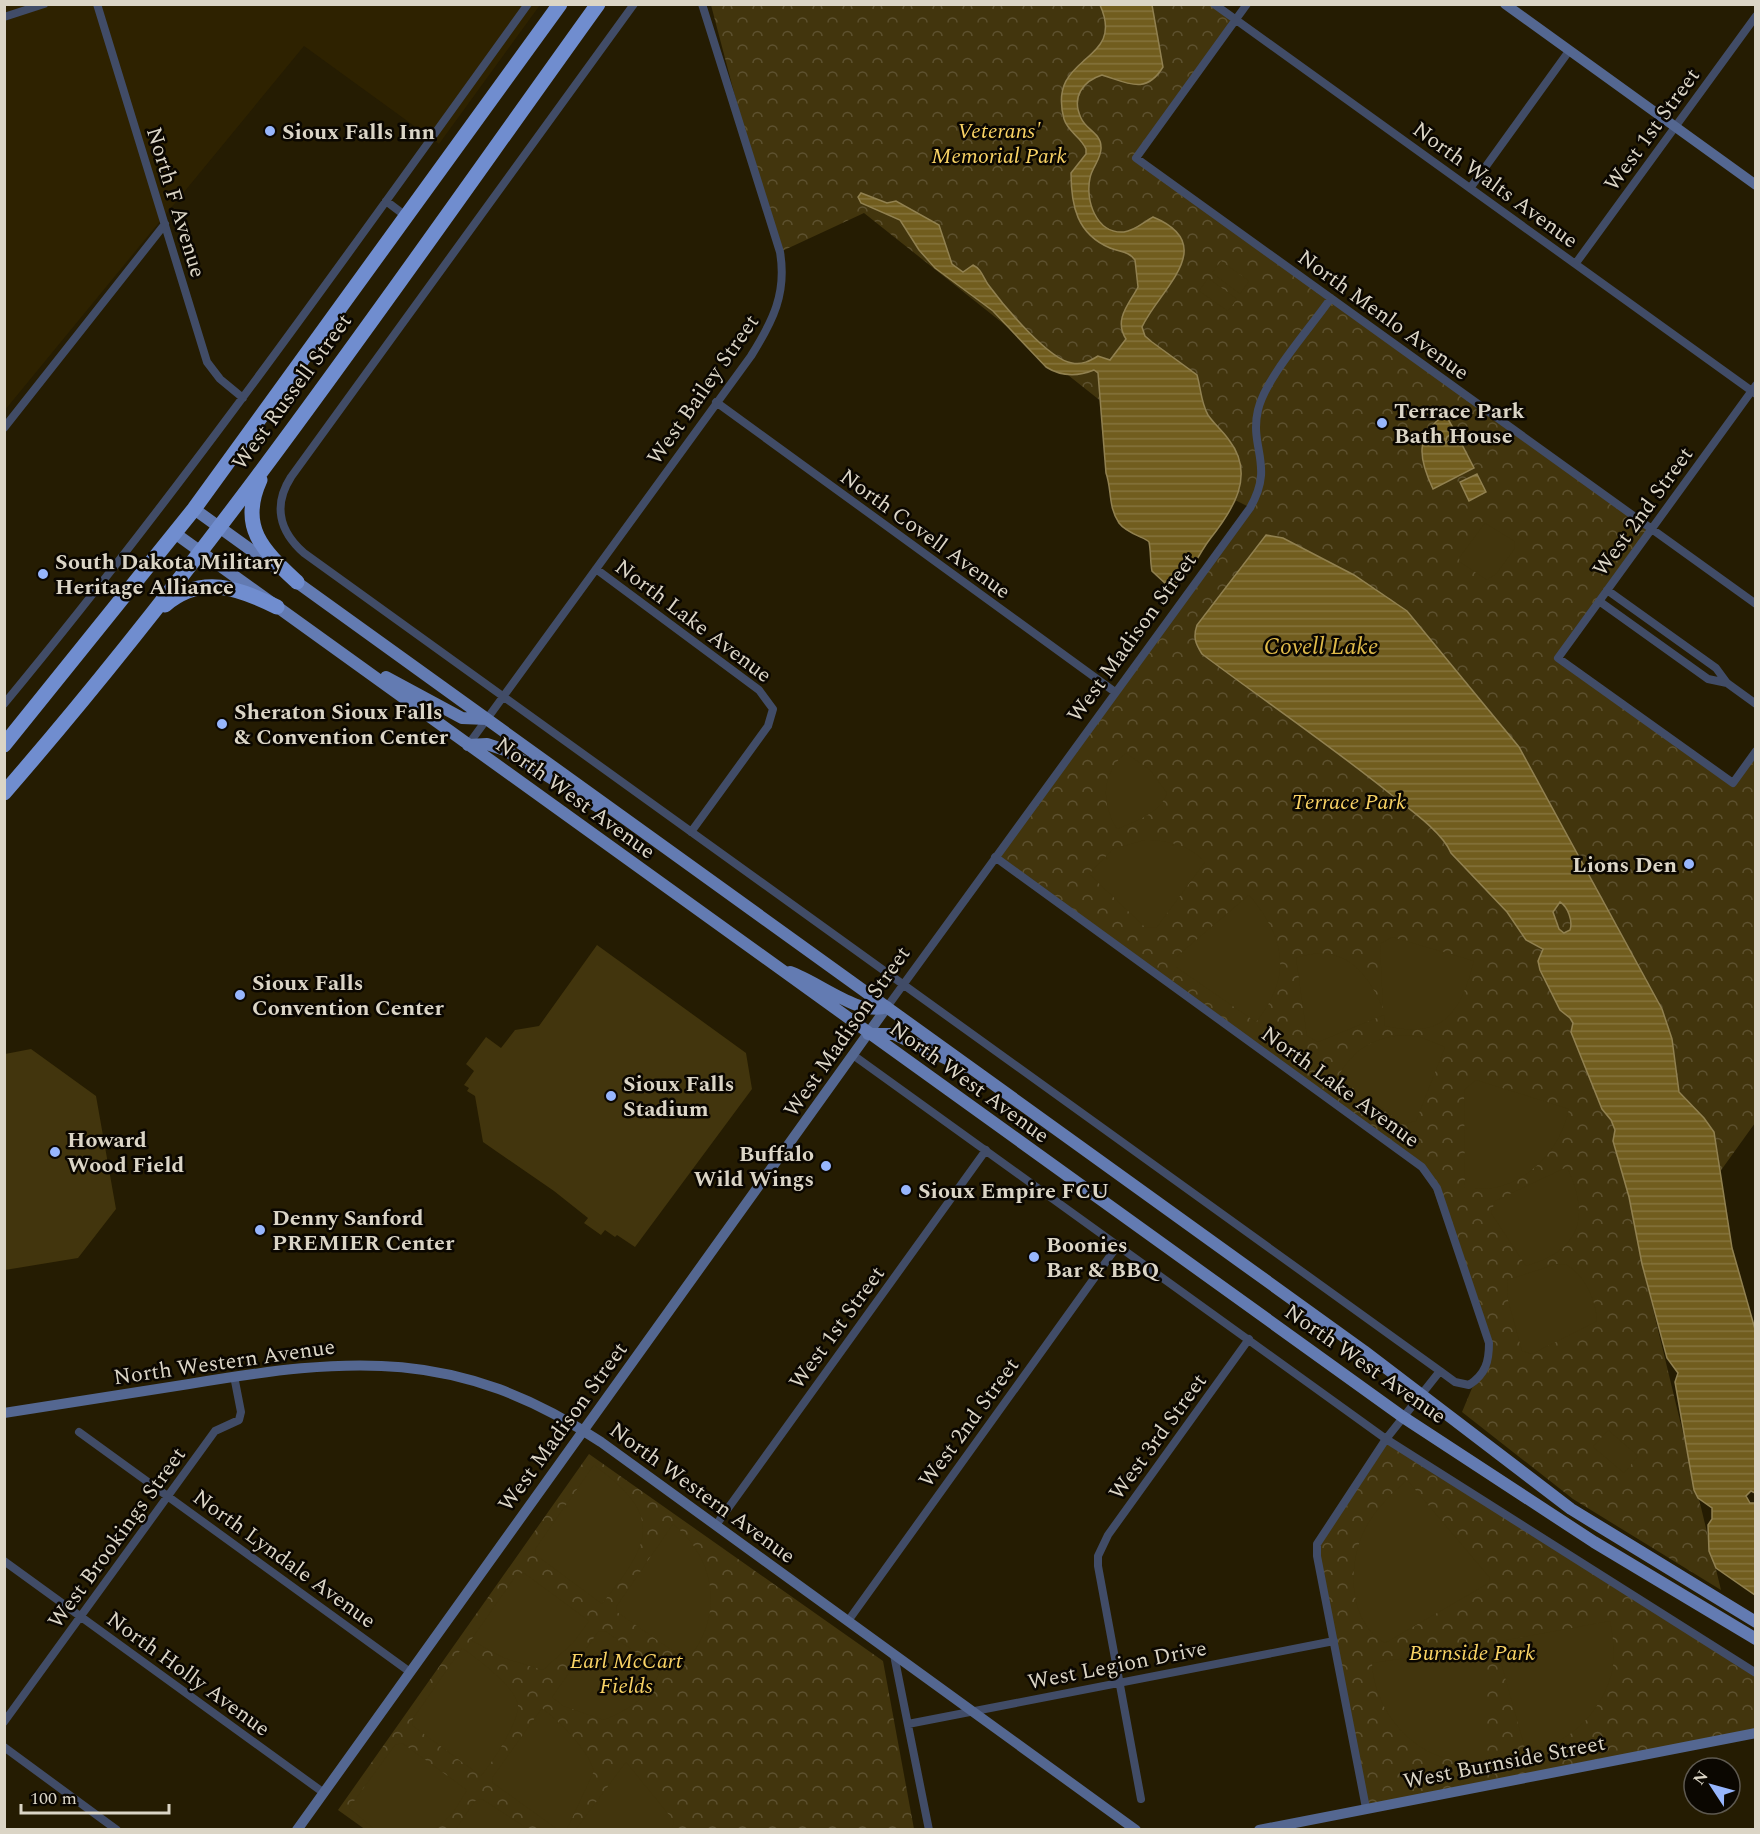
<svg xmlns="http://www.w3.org/2000/svg" width="1760" height="1834" viewBox="0 0 1760 1834" font-family="Spectral,serif">
<style>
.built{fill:#2e2200}
.park{fill:url(#park-crowns)}
.garden{fill:#42350d}
.water{fill:url(#water-rules);stroke:#918150;stroke-width:1.5;fill-rule:evenodd}
.lines{fill:none;stroke-linecap:round;stroke-linejoin:round}
.street{stroke:#414c67;stroke-width:8}
.secondary{stroke:#546791;stroke-width:10}
.primary{stroke:#637bb2;stroke-width:12}
.highway{stroke:#708dcf;stroke-width:15}
.poi-dot{fill:#97b6fd;stroke:#0b0701;stroke-width:2}
.labels{text-anchor:middle;stroke-width:5;stroke-linejoin:round;paint-order:stroke}
.street-label{font-size:22px;fill:#dbd5c6;stroke:#0b0701}
.park-label{font-size:22px;font-style:italic;fill:#f9d365;stroke:#0b0701}
.poi-label{font-size:22px;font-weight:bold;fill:#dbd5c6;stroke:#0b0701;text-anchor:start}
.water-label{font-size:24px;font-style:italic;fill:#e0bb4a;stroke:#0b0701}
</style>
<defs>
<pattern id="park-crowns" width="20" height="18" patternUnits="userSpaceOnUse" patternTransform="scale(1.5)"><rect width="20" height="18" fill="#42350d"/><path d="M2 6a3 3 0 1 1 6 0M12 15a3 3 0 1 1 6 0" fill="none" stroke="#5d512f"/></pattern>
<pattern id="water-rules" width="6" height="5" patternUnits="userSpaceOnUse" patternTransform="scale(1.5)"><rect width="6" height="5" fill="#715d1e"/><path d="M0 2.5h6" fill="none" stroke="#85733d"/></pattern>
</defs>
<rect width="100%" height="100%" fill="#251c02"/>
<path class="built" d="M5,5H540L439,144L304,46L5,410Z"/>
<path class="park" d="M711,5H1212L1236,20L1137,158L1651,528L1558,658L1732,783L1755,751V1123L1645,1276L1721,1590L1573,1499L1462,1412L1475,1381L1489,1359V1343L1427,1172L995,857L1249,507L1209,487L864,213L780,252L755,172Z
M1386,1439L1755,1673V1733L1366,1808L1317,1556L1324,1532Z
M589,1454L883,1661L914,1829L366,1830L338,1810Z"/>
<path class="garden" d="M1221,261L1249,281L1240,294L1212,273Z
M1208,278L1237,299L1228,311L1199,291Z
M1485,523L1514,541L1515,548L1497,573L1487,580L1460,562L1459,558Z
M1126,753L1150,770L1167,793C1161,813 1134,822 1117,829C1101,803 1101,773 1126,753Z
M1145,840C1166,840 1190,845 1205,862L1157,927L1146,928L1089,874L1113,849Z
M1249,895C1285,937 1293,976 1256,1022L1176,967V957Z
M1392,937L1474,961C1460,1014 1444,1039 1385,1026L1384,1015L1318,1042L1307,1036L1296,958C1342,942 1367,970 1383,1009L1380,944Z
M597,945L746,1053L752,1089L635,1247L617,1235L615,1237L605,1230L601,1235L584,1223L588,1218L554,1191L483,1142L475,1096L467,1091L469,1088L464,1085L474,1071L466,1064L486,1037L501,1048L515,1030L539,1026Z
M1404,1035L1420,1037L1445,1047L1416,1121L1403,1124L1338,1077C1352,1050 1374,1037 1404,1035Z
M31,1049L96,1096L116,1209L78,1258L5,1270V1054Z
M1476,1080L1569,1109C1561,1147 1533,1180 1493,1188C1484,1189 1473,1188 1465,1188L1464,1090Z
M1567,1167C1590,1216 1582,1250 1526,1266L1491,1213L1495,1201Z
M1557,1264L1567,1265C1585,1276 1596,1300 1597,1321L1532,1354L1522,1351L1508,1300L1507,1280Z
M1608,1430L1638,1456L1624,1473L1593,1447Z
M594,1465C664,1516 652,1542 602,1604L536,1555L535,1549Z
M1407,1480L1490,1578L1489,1583L1385,1643C1348,1622 1347,1564 1365,1529C1375,1510 1391,1494 1407,1480Z
M673,1524C715,1558 724,1613 690,1657L683,1658L617,1612L616,1607Z
M524,1573L589,1621L573,1643L543,1670L504,1658L471,1640L517,1574Z
M1610,1621C1613,1636 1615,1652 1613,1667C1605,1708 1569,1750 1525,1748L1497,1649L1501,1641Z
M605,1631L660,1669C654,1695 628,1710 604,1720L563,1706L552,1697L598,1632Z
M1482,1647L1486,1651V1761C1426,1770 1375,1720 1372,1663Z
M462,1648C476,1658 521,1690 518,1709C515,1728 493,1761 481,1776L413,1726L412,1720Z
M542,1708C561,1723 587,1748 594,1771L567,1829H557L493,1783L492,1778Z
M402,1743L467,1790L453,1813L435,1829H374L349,1808L395,1745Z
M626,1762L674,1821L672,1829H576Z
M482,1799L528,1829H456L475,1801Z"/>
<path class="water" d="M1100,5H1152L1163,67C1146,95 1128,83 1102,75C1083,81 1071,97 1081,118C1086,130 1101,133 1101,147C1102,158 1092,167 1090,178C1085,200 1096,234 1124,232C1134,231 1144,222 1153,217C1221,245 1159,290 1142,327L1145,336L1152,342L1197,375C1201,389 1201,403 1208,415C1214,424 1223,431 1229,440C1256,475 1233,510 1210,539C1197,556 1192,574 1173,586L1166,584L1152,571C1150,562 1151,551 1149,542C1147,538 1127,534 1119,523C1108,507 1112,490 1106,473L1098,373L1094,370C1077,377 1062,377 1046,367L993,311L935,268L919,250L900,220L861,203L858,197L861,193L887,203L896,201L939,225L952,264L963,272L973,265C983,270 983,279 990,287C1004,306 1049,360 1072,363C1082,365 1090,361 1098,356L1110,360L1126,339C1113,319 1130,303 1138,287L1135,260C1129,251 1119,252 1110,248C1077,234 1071,206 1071,173L1086,154V149C1081,137 1068,132 1064,119C1046,52 1127,65 1100,5Z
M1445,414L1455,431L1447,437L1445,443L1458,437L1474,468L1433,489C1418,457 1415,437 1445,414Z
M1477,474L1486,492L1469,501L1460,482Z
M1266,535L1283,538L1354,575L1407,611L1519,747L1662,1009L1672,1039L1679,1092L1704,1118L1714,1132L1732,1248L1755,1329V1493L1751,1491L1746,1496L1750,1503H1755V1595L1716,1568L1709,1551L1708,1525L1712,1519V1508L1698,1498L1694,1490L1675,1382L1678,1373L1667,1358L1642,1264L1629,1197L1613,1141L1615,1130L1611,1120L1602,1109L1571,1032L1573,1023L1570,1018L1560,1010L1540,970L1538,961L1543,949L1526,940L1507,912L1451,853C1443,833 1411,810 1393,796C1331,746 1266,702 1202,654C1195,643 1193,637 1197,625ZM1560,902C1568,907 1573,921 1570,930L1564,933L1559,929L1553,912Z"/>
<g class="lines">
<path class="street" d="M97,4L207,362L220,379L243,398
M634,4L291,477C273,505 279,531 304,553L1440,1371
M1214,4L1756,394
M1247,4L1136,158L1756,604
M4,17L44,4
M1471,187L1569,51
M386,201L407,217
M1576,263L1756,16
M1756,385L1558,658L1733,783L1756,751
M716,402L1115,692
M4,428L165,224
M596,569L759,690L773,709L768,726L691,832
M1607,590L1716,668L1727,683L1756,704
M1599,601L1708,679L1727,683
M4,704C190,479 357,241 528,4
M468,745L751,356C773,321 787,293 780,252L702,4
M995,857L1422,1167L1437,1188L1489,1343C1489,1361 1486,1374 1469,1385L1455,1382L1440,1371L1386,1439L1317,1544V1556L1366,1808
M887,1007L1250,508C1275,465 1249,448 1258,410C1265,378 1312,326 1331,298
M853,1055L1386,1439L1756,1673
M79,1432L410,1672
M716,1525L986,1150
M4,1561L324,1793
M848,1621L1118,1245
M894,1655L929,1830
M4,1722L215,1431L239,1420L241,1412L234,1376
M908,1724L1334,1641
M4,1747L117,1830
M1141,1799L1098,1566V1556L1108,1535L1249,1339"/>
<path class="secondary" d="M1505,4L1756,185
M4,1413C66,1403 128,1394 189,1384C350,1357 458,1347 601,1442L1136,1830
M297,1830L887,1007
M1259,1830L1756,1733"/>
<path class="primary" d="M194,509L276,568
M176,534L1403,1417L1594,1542L1756,1639
M291,578L1364,1351L1571,1509L1756,1622
M386,677L462,718L487,719
M468,745L487,744L505,750L597,806
M790,972C819,982 859,1017 887,1007
M868,1034H894L964,1067"/>
<path class="highway" d="M260,480C238,528 264,551 297,582
M165,605C201,574 239,588 277,607
M4,745L194,509L560,4
M4,793C220,545 406,271 598,4"/>
</g>
<g class="poi-dot">
<circle cx="270" cy="131" r="6"/>
<circle cx="1382" cy="423" r="6"/>
<circle cx="43" cy="574" r="6"/>
<circle cx="222" cy="724" r="6"/>
<circle cx="1689" cy="864" r="6"/>
<circle cx="240" cy="995" r="6"/>
<circle cx="611" cy="1096" r="6"/>
<circle cx="55" cy="1152" r="6"/>
<circle cx="826" cy="1166" r="6"/>
<circle cx="906" cy="1190" r="6"/>
<circle cx="260" cy="1230" r="6"/>
<circle cx="1034" cy="1257" r="6"/>
</g>
<g class="labels">
<g class="street-label">
<text transform="translate(1651 129) rotate(-54)" y="8">West 1st Street</text>
<text transform="translate(1496 184) rotate(36)" y="8">North Walts Avenue</text>
<text transform="translate(177 202) rotate(73)" y="8">North F Avenue</text>
<text transform="translate(1384 314) rotate(36)" y="8">North Menlo Avenue</text>
<text transform="translate(702 389) rotate(-55)" y="8">West Bailey Street</text>
<text transform="translate(291 391) rotate(-54)" y="8">West Russell Street</text>
<text transform="translate(1642 511) rotate(-54)" y="8">West 2nd Street</text>
<text transform="translate(926 533) rotate(36)" y="8">North Covell Avenue</text>
<text transform="translate(694 620) rotate(37)" y="8">North Lake Avenue</text>
<text transform="translate(1131 637) rotate(-54)" y="8">West Madison Street</text>
<text transform="translate(576 797) rotate(36)" y="8">North West Avenue</text>
<text transform="translate(846 1031) rotate(-55)" y="8">West Madison Street</text>
<text transform="translate(970 1081) rotate(36)" y="8">North West Avenue</text>
<text transform="translate(1341 1086) rotate(36)" y="8">North Lake Avenue</text>
<text transform="translate(836 1327) rotate(-54)" y="8">West 1st Street</text>
<text transform="translate(224 1361) rotate(-8)" y="8">North Western Avenue</text>
<text transform="translate(1366 1363) rotate(35)" y="8">North West Avenue</text>
<text transform="translate(968 1422) rotate(-54)" y="8">West 2nd Street</text>
<text transform="translate(562 1426) rotate(-54)" y="8">West Madison Street</text>
<text transform="translate(1157 1436) rotate(-54)" y="8">West 3rd Street</text>
<text transform="translate(703 1492) rotate(36)" y="8">North Western Avenue</text>
<text transform="translate(116 1537) rotate(-54)" y="8">West Brookings Street</text>
<text transform="translate(285 1558) rotate(36)" y="8">North Lyndale Avenue</text>
<text transform="translate(1117 1664) rotate(-11)" y="8">West Legion Drive</text>
<text transform="translate(189 1673) rotate(36)" y="8">North Holly Avenue</text>
<text transform="translate(1504 1761) rotate(-11)" y="8">West Burnside Street</text>
</g>
<g class="park-label">
<text x="999" y="138">Veterans'<tspan x="999" dy="25">Memorial Park</tspan></text>
<text x="1349" y="809">Terrace Park</text>
<text x="1472" y="1660">Burnside Park</text>
<text x="626" y="1668">Earl McCart<tspan x="626" dy="25">Fields</tspan></text>
</g>
<g class="poi-label">
<text x="282" y="139">Sioux Falls Inn</text>
<text x="1394" y="418">Terrace Park<tspan x="1394" dy="25">Bath House</tspan></text>
<text x="55" y="569">South Dakota Military<tspan x="55" dy="25">Heritage Alliance</tspan></text>
<text x="234" y="719">Sheraton Sioux Falls<tspan x="234" dy="25">&amp; Convention Center</tspan></text>
<text x="1677" y="872" text-anchor="end">Lions Den</text>
<text x="252" y="990">Sioux Falls<tspan x="252" dy="25">Convention Center</tspan></text>
<text x="623" y="1091">Sioux Falls<tspan x="623" dy="25">Stadium</tspan></text>
<text x="67" y="1147">Howard<tspan x="67" dy="25">Wood Field</tspan></text>
<text x="814" y="1161" text-anchor="end">Buffalo<tspan x="814" dy="25">Wild Wings</tspan></text>
<text x="918" y="1198">Sioux Empire FCU</text>
<text x="272" y="1225">Denny Sanford<tspan x="272" dy="25">PREMIER Center</tspan></text>
<text x="1046" y="1252">Boonies<tspan x="1046" dy="25">Bar &amp; BBQ</tspan></text>
</g>
<g class="water-label">
<text x="1321" y="654">Covell Lake</text>
</g>
</g>
<rect width="1760" height="1834" fill="none" stroke="#dbd5c6" stroke-width="12"/>
<g transform="translate(1712 1786) rotate(306)"><circle r="28" fill="#0b0701" stroke="#5e5950" stroke-width="1.5"/>
<path d="M0-4.5L10 22L0 15L-10 22Z" fill="#97b6fd"/>
<text y="-9" font-size="16" font-weight="bold" text-anchor="middle" fill="#dbd5c6">N</text>
</g>
<path d="M21 1804v9h148v-9" fill="none" stroke="#dbd5c6" stroke-width="3"/>
<text x="30" y="1804" font-size="18" fill="#dbd5c6" stroke="#0b0701" stroke-width="4.5" paint-order="stroke">100 m</text>
</svg>
